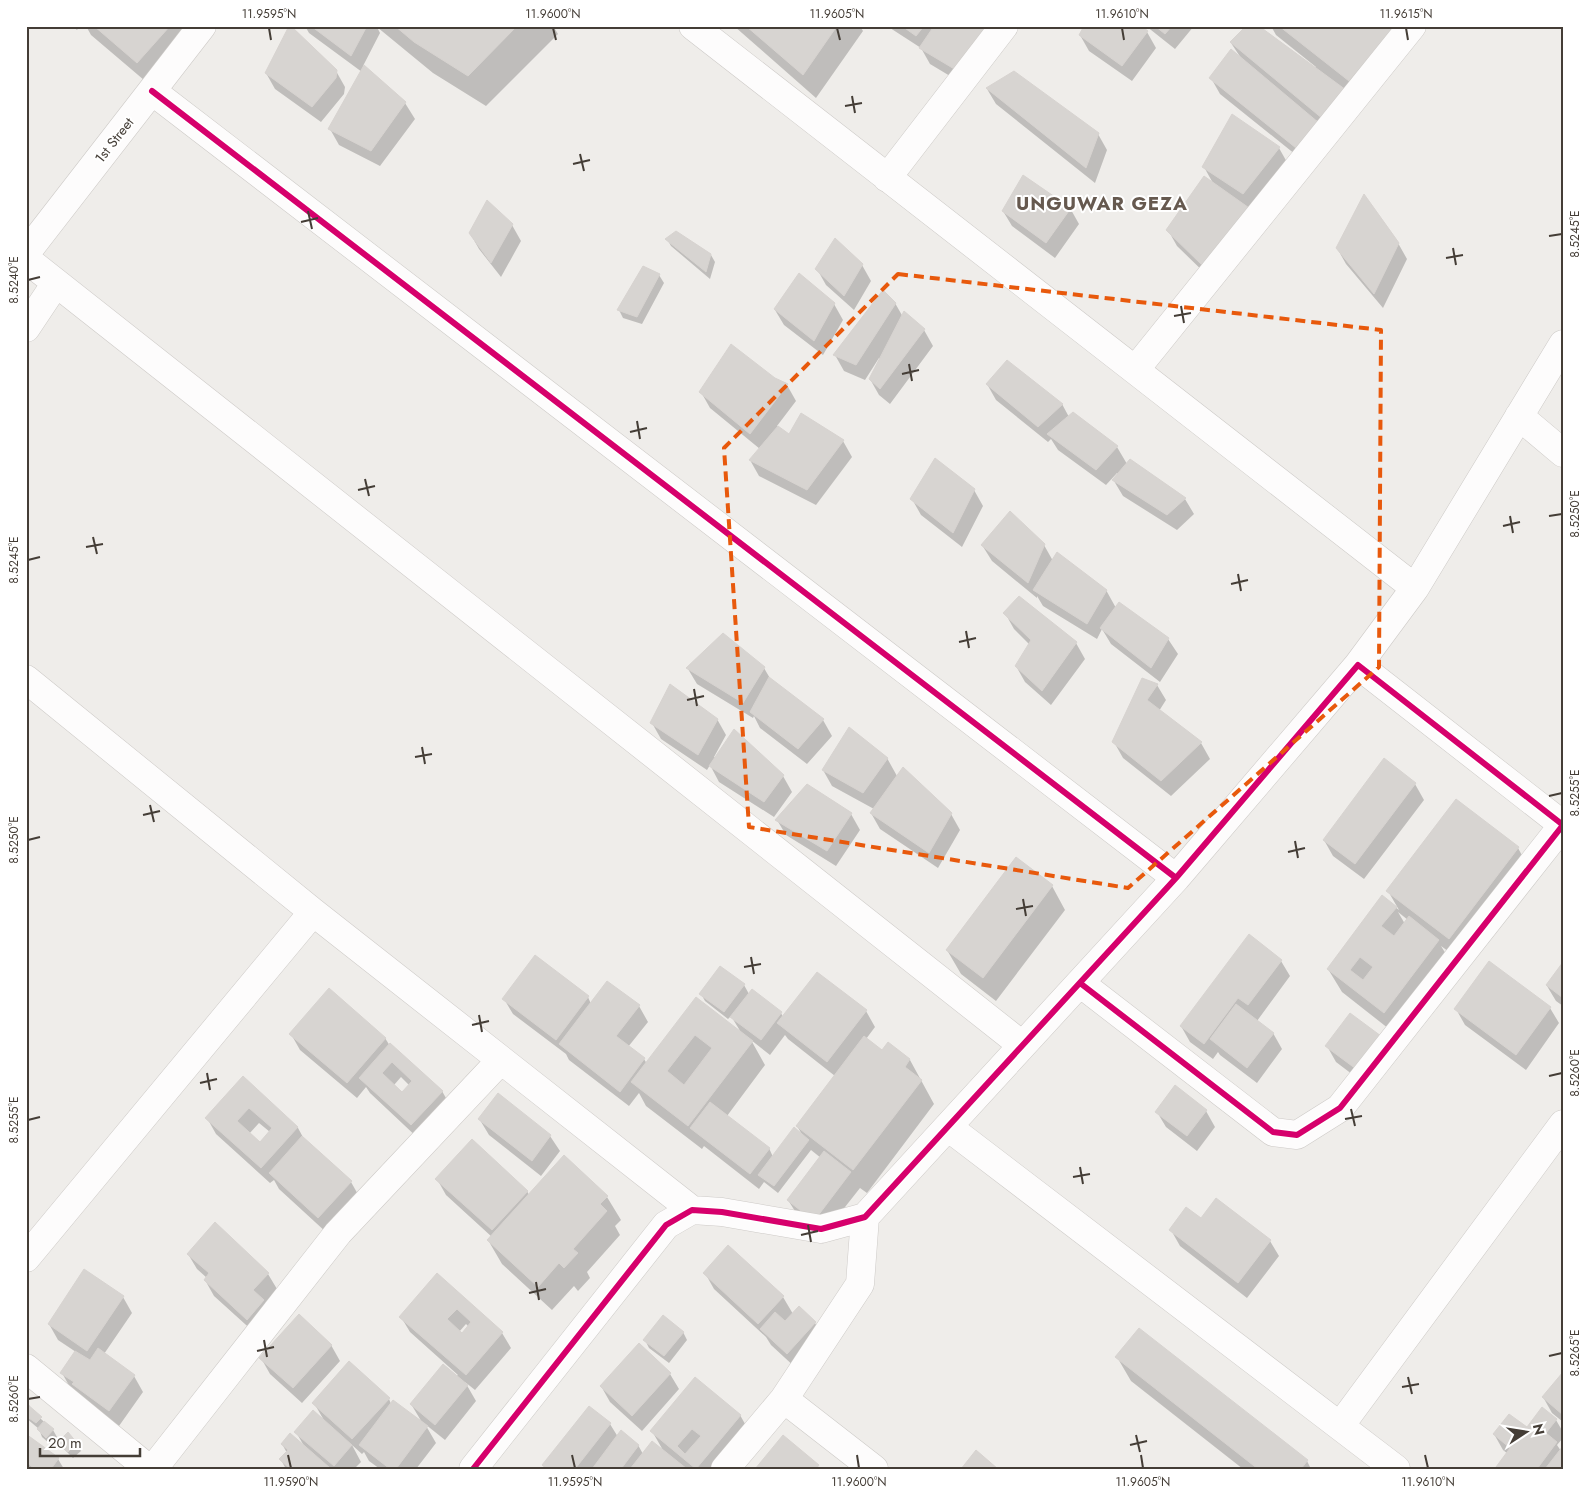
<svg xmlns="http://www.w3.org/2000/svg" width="1589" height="1495" viewBox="0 0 1589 1495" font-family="Jost,sans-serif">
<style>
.shadow{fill:#0003;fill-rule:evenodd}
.building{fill:#d7d4d1;stroke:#d7d3d0;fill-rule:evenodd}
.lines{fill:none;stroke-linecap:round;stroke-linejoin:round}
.minor-casing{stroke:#cdcac7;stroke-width:29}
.minor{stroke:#fdfcfc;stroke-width:28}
.cycleway-casing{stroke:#fff;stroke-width:9}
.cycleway{stroke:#d6006c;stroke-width:6}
.marked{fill:none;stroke:#e8590c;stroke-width:4;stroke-dasharray:10 6;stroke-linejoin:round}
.ticks{fill:none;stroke:#443d36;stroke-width:2}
.labels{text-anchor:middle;stroke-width:4;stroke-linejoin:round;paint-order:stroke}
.street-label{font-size:14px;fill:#443d36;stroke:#fff}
.district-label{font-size:19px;font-weight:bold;letter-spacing:1px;fill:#66594f;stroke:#fff}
.neatline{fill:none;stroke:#443d36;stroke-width:2}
.ticks-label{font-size:12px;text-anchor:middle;fill:#443d36}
</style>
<rect width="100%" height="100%" fill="#efedea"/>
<path class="shadow" d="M72,26H80L77,30Z
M86,26H204L151,86L91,35Z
M305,26H553L558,34L486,106L433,73L377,27L380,33L363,66L405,103L415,119L380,166L339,145L330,129L362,72L309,33Z
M734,26H860L863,31L816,98Z
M887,26H987L965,85L930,64L921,48Z
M1146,26H1194L1175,49Z
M1271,26H1418L1333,134L1316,120L1327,139L1306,163L1220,94L1211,78L1241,58L1231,43L1315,69L1316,67L1276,35Z
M1147,32L1156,48L1132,81L1089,51L1080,35Z
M336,71L345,87L344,94L321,122L275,89L266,73Z
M987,89L1098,134L1107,150L1095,183L996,104Z
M1279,148L1288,164L1252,209L1248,206L1260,226L1213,281L1177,246L1168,230L1214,185L1204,167Z
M1070,208L1079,224L1055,258L1012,226L1003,211Z
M512,225L521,241L501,277L479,249L470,233Z
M667,239L711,255L715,262L710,279L671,246Z
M1398,243L1407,259L1383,308L1346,264L1337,248Z
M862,265L871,281L854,310L826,285L817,269Z
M659,275L664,283L642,324L623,318L619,310Z
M895,303L903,317L924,330L933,346L890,404L879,395L870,379L881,359L879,358L865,380L844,371L835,355Z
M834,304L843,320L823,355L784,325L775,310Z
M775,379L787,385L796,401L777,426L789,436L801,415L843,441L852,457L816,505L759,476L750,460L760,449L710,408L701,392Z
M987,384L1062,404L1069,417L1073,414L1117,447L1127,464L1185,499L1194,514L1177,530L1123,496L1114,481L1119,474L1117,473L1106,485L1058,450L1051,439L1048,442L996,400Z
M974,490L983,506L962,547L921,515L912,499Z
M982,545H1044L1053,561L1106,590L1116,608L1168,639L1178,654L1160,682L1111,644L1102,629L1097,639L1043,606L1037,596V598L992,561Z
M1005,613L1076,643L1085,659L1051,705L1025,682L1016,666L1030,645L1014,629Z
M764,668L771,680L823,720L832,736L807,764L760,728L754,716L753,718L697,684L688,669Z
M1157,685L1166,700L1159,711L1201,743L1210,759L1171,796L1123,758L1114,742Z
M717,719L726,735L714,757L783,776L792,792L774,817L719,782L710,765L707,770L661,739L652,723Z
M887,758L897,776L951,814L960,830L938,868L880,829L871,813L874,809L832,786L823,770Z
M1415,784L1424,800L1364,879L1333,856L1324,840Z
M851,814L860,830L836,866L786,835L777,820Z
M1518,848L1531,872L1463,962L1441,946L1452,964L1398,1036L1342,992L1328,969L1382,897L1399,910L1388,891ZM1398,912L1408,920L1405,924Z
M1052,886L1065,910L996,1001L961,974L947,950Z
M1281,961L1290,976L1257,1021L1273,1033L1282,1049L1257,1083L1220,1055L1218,1052L1213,1059L1190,1042L1181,1026Z
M1563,964V1006L1556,1001L1547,986Z
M744,985L749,994L781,1013L783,1017L866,1011L875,1027L866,1039L883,1052L910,1060L934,1104L867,1193L860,1188L823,1235L798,1216L788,1200L821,1158L811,1150L778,1193L764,1182L759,1189L704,1146L702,1149L646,1106L639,1093L629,1106L569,1060L566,1054L513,1014L504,999L588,997L591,1004L639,1006L648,1022L628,1047L644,1059L647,1064L696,999L742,1034L731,1016L728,1019L705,1001L701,994ZM785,1035L788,1039L835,1076L797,1126L803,1136L773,1157L769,1148L727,1116L765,1065L751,1040L770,1055Z
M1550,1008L1559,1023L1526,1070L1465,1025L1456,1009Z
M1350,1015L1365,1084L1336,1062L1327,1046Z
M291,1034L385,1038L390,1046L442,1091L451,1107L420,1140L370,1093L366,1087L357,1098L300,1050ZM401,1077L410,1086L403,1094L394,1085Z
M243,1078L298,1128L304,1139L351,1182L360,1198L327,1233L279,1189L274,1180L270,1183L216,1134L207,1118ZM259,1123L270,1132L260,1144L249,1134Z
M1206,1111L1215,1127L1197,1151L1166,1127L1157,1112Z
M480,1120L550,1136L560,1151L541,1176L489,1135Z
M437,1179L527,1191L529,1195L607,1197L621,1220L615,1226L620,1235L587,1272L590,1278L578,1291L574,1286L552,1310L502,1264L488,1240L492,1237L446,1195Z
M1201,1220L1270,1241L1279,1256L1247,1298L1180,1246L1171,1230Z
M215,1224L268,1274L277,1289L265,1303L272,1317L257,1335L214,1296L205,1280L207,1278L197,1269L188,1254Z
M728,1247L783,1297L793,1314L799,1308L815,1323L824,1339L797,1369L771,1345L766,1337L714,1289L705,1273Z
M437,1275L502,1333L511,1348L475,1390L465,1382L476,1401L445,1440L425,1424L436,1443L416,1469H380L369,1461L364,1452L362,1454L352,1445L361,1462L354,1469H286L281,1460L287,1453L282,1444L304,1446L296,1432L325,1422L314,1403L389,1399L391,1404L423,1424L411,1404L458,1375L410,1332L401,1317ZM466,1324L469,1327L462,1335L459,1332Z
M123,1297L132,1313L104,1354L134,1376L143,1392L119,1426L83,1400L71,1389L62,1373L76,1352L58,1340L49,1324Z
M683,1332L687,1340L669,1363L649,1348L645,1340Z
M331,1345L340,1361L302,1403L270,1374L261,1358Z
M1117,1357L1307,1461L1311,1469H1243L1131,1381Z
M670,1374L679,1389L642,1431L610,1402L601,1386Z
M1563,1374V1422L1552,1413L1543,1397Z
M26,1399L30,1407L29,1408L53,1430L57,1437L50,1444L42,1437L39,1429L26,1418Z
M740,1415L749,1431L718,1469H546L543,1465L610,1424L618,1437L638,1445L643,1454L664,1452L652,1431Z
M1556,1420L1563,1432V1438L1557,1445L1561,1451L1563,1469H1498L1508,1454L1503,1450L1494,1434L1527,1429Z
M26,1435L58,1459L64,1469H26Z
M60,1442L76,1443L81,1451L73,1458L64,1449Z"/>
<path class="building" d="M94,26H170L137,63Z
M289,26H291L337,70L336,78L312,107L265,73Z
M311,26H367L351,56Z
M395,26H517L468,76L414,42Z
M746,26H837L803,75Z
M902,26H924L916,36Z
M934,26H988L956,70L919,48Z
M1084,26H1141L1148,31L1122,66L1079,35Z
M1155,26H1172L1165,34Z
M1246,26H1259L1346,90L1323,119L1230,42Z
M1279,26H1388L1393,30L1349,81Z
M1231,49L1319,123L1296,148L1209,78Z
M364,65L406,102L371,151L328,129Z
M1014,71L1099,133L1086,168L986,88Z
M1232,114L1280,147L1243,194L1202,167Z
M1023,175L1071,208L1046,243L1002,211Z
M1204,176L1252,210L1203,266L1166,230Z
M1364,194L1399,243L1374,294L1336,248Z
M487,200L513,224L491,263L469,233Z
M676,231L711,254L706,272L665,239Z
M835,238L863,264L844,296L815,269Z
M643,266L660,274L637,317L617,310Z
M799,273L835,303L814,341L774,309Z
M883,290L896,303L856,365L833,355Z
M904,311L925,329L880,389L869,379Z
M731,344L775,378L788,384L750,434L699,392Z
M1007,360L1063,404L1038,427L986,384Z
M1073,412L1118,446L1096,470L1047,434Z
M801,413L844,440L807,490L749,460L778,426L789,434Z
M935,458L975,489L953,533L910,499Z
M1130,459L1186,498L1167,515L1112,480Z
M1010,511L1045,544L1028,583L981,545Z
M1057,552L1107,590L1087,624L1033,590Z
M1019,596L1077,642L1042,691L1015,666L1031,640L1003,613Z
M1119,602L1169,638L1151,668L1100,628Z
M723,633L765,667L743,703L686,668Z
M769,677L824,719L798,749L750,712Z
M1142,678L1158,684L1147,700L1202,742L1161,781L1112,742Z
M670,684L718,719L698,755L650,723Z
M849,727L888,758L863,793L822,770Z
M734,729L784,775L764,802L709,766Z
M1384,758L1416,783L1355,864L1323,840Z
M903,767L952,813L929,853L870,813Z
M807,784L852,813L827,851L775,820Z
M1456,799L1519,847L1449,939L1386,891Z
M1016,857L1053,885L983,978L946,950Z
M1382,895L1397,907L1381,926L1394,936L1409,916L1439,940L1384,1013L1327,969ZM1360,957L1373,967L1363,980L1350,970Z
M1249,934L1282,960L1248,1005L1238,998L1204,1044L1180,1026Z
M535,955L589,996L556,1040L502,999Z
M1489,961L1551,1007L1516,1055L1454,1009Z
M1563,962V998L1546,985Z
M720,966L745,984L724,1012L699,994Z
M817,972L867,1010L827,1062L777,1023Z
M607,981L640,1005L616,1036L645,1058L620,1092L559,1044Z
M329,988L386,1038L347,1083L289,1034Z
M752,989L782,1012L761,1040L730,1017Z
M696,997L753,1041L688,1126L631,1082ZM695,1035L712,1048L684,1085L667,1071Z
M1236,1004L1274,1033L1247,1068L1210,1039Z
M1350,1013L1381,1036L1356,1069L1325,1046Z
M864,1036L882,1050L888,1042L910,1059L905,1067L922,1080L853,1170L796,1126Z
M390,1043L443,1091L411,1125L359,1078ZM392,1062L412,1081L402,1092L382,1073Z
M243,1076L298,1127L261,1168L205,1118ZM249,1108L272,1128L260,1142L237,1121Z
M1175,1085L1207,1110L1187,1136L1155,1112Z
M498,1093L551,1135L532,1161L478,1119Z
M710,1102L770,1148L750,1174L690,1128Z
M794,1127L809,1140L774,1186L758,1175Z
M302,1136L352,1181L318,1218L269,1173Z
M472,1139L528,1191L492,1230L435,1179Z
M824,1151L851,1172L814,1221L787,1200Z
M564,1155L608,1196L600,1204L607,1211L573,1249L578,1253L564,1268L559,1263L538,1287L487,1240Z
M1216,1198L1271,1240L1238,1283L1169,1230L1186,1207L1201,1218Z
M215,1222L269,1273L253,1290L264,1300L247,1320L204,1280L209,1273L187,1254Z
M728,1245L784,1296L758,1324L703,1273Z
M84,1269L124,1296L87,1351L48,1324Z
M437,1273L503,1332L466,1375L399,1317ZM457,1309L471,1322L462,1333L447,1319Z
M799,1306L816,1322L787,1354L760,1329L775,1312L785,1321Z
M299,1314L332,1345L293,1388L259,1358Z
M663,1315L684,1332L664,1356L643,1340Z
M1139,1328L1308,1460L1301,1469H1258L1115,1357Z
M639,1343L671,1373L632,1416L600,1386Z
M98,1348L135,1375L109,1411L72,1384L74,1382L60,1373L75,1351L90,1360Z
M349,1361L390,1398L352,1439L312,1403Z
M443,1364L468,1385L435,1425L410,1404Z
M1563,1372V1415L1542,1397Z
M695,1377L741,1415L696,1469L650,1431ZM692,1429L701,1436L685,1454L677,1446Z
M393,1400L428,1426L396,1469H390L359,1445Z
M27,1404L42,1417L36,1423L26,1416Z
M589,1406L611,1423L575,1469H547L542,1465Z
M1542,1407L1557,1419L1546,1433L1557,1442L1537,1469H1498L1496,1467L1510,1448L1493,1434L1509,1414L1527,1427Z
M313,1410L352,1445L334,1466L294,1432Z
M44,1421L54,1429L46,1438L37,1429Z
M621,1430L639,1445L621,1469H592Z
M68,1432L77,1443L68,1452L58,1442Z
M290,1433L330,1468L290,1469L279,1459L288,1450L281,1444Z
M26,1434L59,1458L51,1469H35L26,1462Z
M783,1435L819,1465L816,1469H755Z
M652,1441L687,1469H630Z
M1563,1446V1469H1545Z
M976,1450L998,1469H961Z"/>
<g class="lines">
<g class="minor-casing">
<path id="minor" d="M693,26L1415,588
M152,91L1176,878
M887,178L1004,26
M26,253L202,26
M26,259L1022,1045
M26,328L56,283
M1135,370L1412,26
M1519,416L1563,453
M1358,665L1415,588L1563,344
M26,679L313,912L692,1210
M948,1127L1396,1469
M26,1258L313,912
M26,1368L149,1469
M784,1399L874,1469
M1340,1426L1563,1124
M153,1469L338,1233L501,1060
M473,1469L666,1225L692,1210L722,1212L821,1229L865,1217L1176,878L1358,665L1563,825L1340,1108L1297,1135L1273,1132L1080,983
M725,1469L784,1399L860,1284L865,1217"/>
</g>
<use href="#minor" class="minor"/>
<g class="cycleway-casing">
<path id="cycleway" d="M152,91L1176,878
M473,1469L666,1225L692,1210L722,1212L821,1229L865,1217L1176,878L1358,665L1563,825L1340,1108L1297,1135L1273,1132L1080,983"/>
</g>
<use href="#cycleway" class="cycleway"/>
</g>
<path class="marked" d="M898,274L1381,330L1379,667L1128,888L749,827L724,448Z"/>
<path class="ticks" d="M269,28L271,40M553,28L556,40M837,28L840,40M1122,28L1124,40M1406,28L1408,40M852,96L855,113M845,106L862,103M580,154L584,171M573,164L590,160M308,211L312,229M301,222L318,218M1549,236L1562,234M1453,248L1456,265M1446,258L1463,255M28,280L40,277M1181,306L1184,323M1174,316L1191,313M909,364L912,381M902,374L919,370M637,421L640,439M630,432L647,428M365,479L369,496M358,490L375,486M1510,516L1513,533M1549,516L1562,514M1503,526L1520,522M93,537L97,554M86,547L103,544M28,560L40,557M1238,574L1241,591M1231,584L1248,580M966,631L969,648M959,642L976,638M694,689L697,706M687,700L704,696M422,747L425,764M415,757L432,754M1549,796L1562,793M150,805L154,822M143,815L160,811M28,840L40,837M1295,841L1298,858M1288,852L1305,848M1023,899L1026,916M1016,909L1033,906M751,957L754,974M744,967L761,964M479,1015L482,1032M472,1025L489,1021M207,1073L210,1090M1549,1076L1562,1073M200,1083L217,1079M1351,1109L1355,1126M1345,1119L1362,1116M28,1120L40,1117M1080,1167L1083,1184M1073,1177L1090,1174M808,1225L811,1242M801,1235L818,1231M536,1282L539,1300M529,1293L546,1289M264,1340L267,1357M257,1351L274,1347M1549,1356L1562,1353M1408,1377L1412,1394M1402,1387L1419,1384M28,1399L40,1397M1136,1435L1140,1452M1130,1445L1147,1441M288,1455L291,1468M572,1455L575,1468M857,1455L859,1468M1141,1455L1143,1468M1425,1455L1428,1468"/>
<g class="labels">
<g class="street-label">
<text transform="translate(114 140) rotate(-52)" y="5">1st Street</text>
</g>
<g class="district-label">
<text x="1102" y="210">UNGUWAR GEZA</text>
</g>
</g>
<rect width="1589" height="1495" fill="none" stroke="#ffffff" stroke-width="55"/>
<g transform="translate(1526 1432) rotate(78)" stroke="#ffffff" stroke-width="4" paint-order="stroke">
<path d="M0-4L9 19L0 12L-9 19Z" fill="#443d36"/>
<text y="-8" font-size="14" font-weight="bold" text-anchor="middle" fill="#443d36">N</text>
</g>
<path d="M40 1448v8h100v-8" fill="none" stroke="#443d36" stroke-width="2.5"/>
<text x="48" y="1448" font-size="15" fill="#443d36" stroke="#ffffff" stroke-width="4" paint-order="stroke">20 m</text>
<rect x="28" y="28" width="1534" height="1440" class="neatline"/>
<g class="ticks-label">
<text x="269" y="18">11.9595°N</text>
<text x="553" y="18">11.9600°N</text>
<text x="837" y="18">11.9605°N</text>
<text x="1122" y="18">11.9610°N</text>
<text x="1406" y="18">11.9615°N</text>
<text transform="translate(1575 234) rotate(-90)" y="4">8.5245°E</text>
<text transform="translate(14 280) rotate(-90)" y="4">8.5240°E</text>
<text transform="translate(1575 514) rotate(-90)" y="4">8.5250°E</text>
<text transform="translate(14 560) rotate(-90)" y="4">8.5245°E</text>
<text transform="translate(1575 793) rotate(-90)" y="4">8.5255°E</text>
<text transform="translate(14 840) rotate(-90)" y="4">8.5250°E</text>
<text transform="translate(1575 1073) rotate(-90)" y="4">8.5260°E</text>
<text transform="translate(14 1120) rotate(-90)" y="4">8.5255°E</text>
<text transform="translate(1575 1353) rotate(-90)" y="4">8.5265°E</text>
<text transform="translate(14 1399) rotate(-90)" y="4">8.5260°E</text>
<text x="291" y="1486">11.9590°N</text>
<text x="575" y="1486">11.9595°N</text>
<text x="859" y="1486">11.9600°N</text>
<text x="1143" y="1486">11.9605°N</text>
<text x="1428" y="1486">11.9610°N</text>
</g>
</svg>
